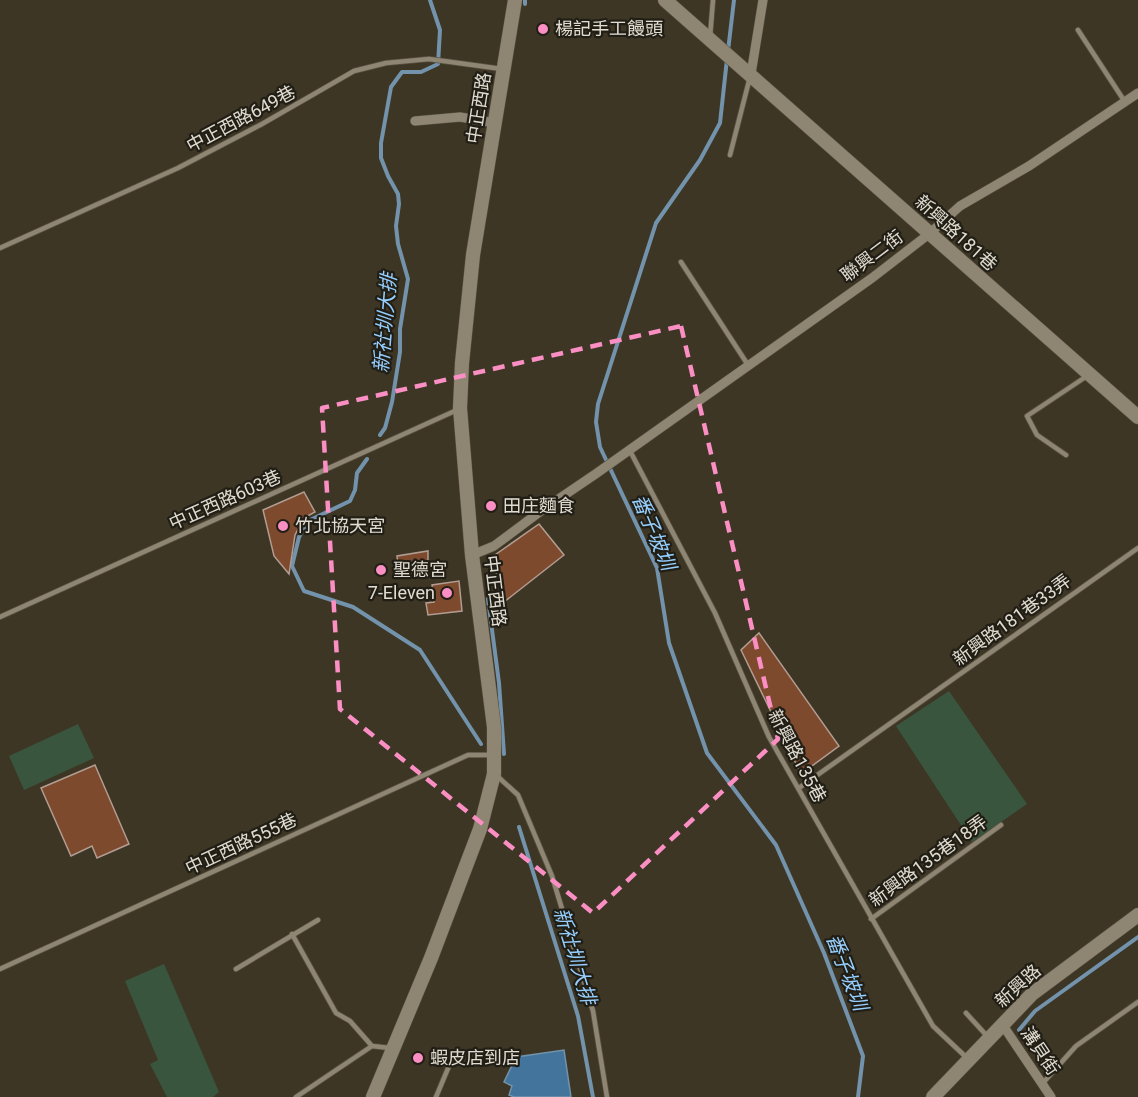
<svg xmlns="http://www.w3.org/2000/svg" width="1138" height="1097" viewBox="0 0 1138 1097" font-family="Roboto,'Noto Sans TC',sans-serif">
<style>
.green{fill:#39553e}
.water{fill:#43749b;stroke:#7293ab;stroke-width:1.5}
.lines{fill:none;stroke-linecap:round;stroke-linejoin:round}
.stream{stroke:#7293ab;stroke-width:4}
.building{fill:#7d4a2e;stroke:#b29d92;stroke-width:1.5}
.lane-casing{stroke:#595244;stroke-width:6}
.street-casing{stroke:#595244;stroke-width:10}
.secondary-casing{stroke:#595244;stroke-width:15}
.lane{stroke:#8e8672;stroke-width:4.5}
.street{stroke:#8e8672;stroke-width:9}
.secondary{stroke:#8e8672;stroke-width:14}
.marked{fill:none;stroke:#fb8fc4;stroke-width:4.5;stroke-dasharray:12 8;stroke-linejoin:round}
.poi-dot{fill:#fb8fc4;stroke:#211e16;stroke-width:2}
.labels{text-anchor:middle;stroke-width:4.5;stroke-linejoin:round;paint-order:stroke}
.poi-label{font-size:18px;fill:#e1dcd1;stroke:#211e16;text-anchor:start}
.street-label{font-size:18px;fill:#e1dcd1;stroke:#211e16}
.water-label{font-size:20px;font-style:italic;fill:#96cffe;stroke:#211e16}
</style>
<rect width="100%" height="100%" fill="#3e3625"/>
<path class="green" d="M949,691L1027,804L972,842L896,726Z
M78,724L94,758L24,790L9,756Z
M164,964L219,1092L213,1097H167L150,1064L158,1060L125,981Z"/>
<path class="water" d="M564,1050L571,1097H514L509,1095L512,1086L504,1082L516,1057Z"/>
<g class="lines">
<path class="stream" d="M525,4V0
M728,51L734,0
M727,59L720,123L700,160L656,223L598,404L596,422L600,447L657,568L669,643L707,753L776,845L824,953L863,1056L858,1097
M380,435L385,428L392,402L400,352V329L408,279L398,244L396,226L399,204L398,194L388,176L381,158V143L391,87L402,72H421L438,64L440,30L430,0
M367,459L357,473L355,490L350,501L308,521L299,537L292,566L304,591L353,607L420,650L481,744
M488,599L499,683L504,754
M519,827L578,1016L593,1097
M1019,1030L1035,1011L1138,937"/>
</g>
<path class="building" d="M304,492L315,512L304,518L295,535L289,574L274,556L263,510Z
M539,524L564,555L504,602L492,557Z
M428,551V571L399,575L397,556Z
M459,581L462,611L428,615L426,603L434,602L432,585Z
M759,633L839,746L801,774L741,650Z
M95,765L129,844L97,858L92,846L71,856L41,788Z"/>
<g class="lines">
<g class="lane-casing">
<path id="lane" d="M1078,30L1125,102
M710,37L713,0
M730,155L750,77
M0,248L178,168L262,124L354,71L386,63L429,59L502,69
M681,262L748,365
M629,449L715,613L769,737L933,1026L967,1058
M1066,455L1037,435L1027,416L1087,376
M0,617L457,410
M496,775L518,795L552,876L593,1011L607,1097
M799,788L1138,548
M871,919L1001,825
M292,934L336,1013L350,1021L372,1046L390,1048
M0,969L468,755H493
M236,969L318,920
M966,1013L987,1036
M1042,1084L1076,1046L1138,1002
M296,1097L372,1046
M436,1097L449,1066"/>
</g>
<g class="street-casing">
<path id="street" d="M751,74L763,0
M415,121L460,117L495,123
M472,555L494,546L541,511L597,473L872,278L929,234L960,206L1029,166L1138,93
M1002,1024L1051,1097"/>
</g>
<g class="secondary-casing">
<path id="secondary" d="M665,0L1138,417
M373,1097L431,958L480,829L494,774V727L472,555L460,408L462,363L473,255L515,0
M933,1097L1032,994L1138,915"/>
</g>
<use href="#lane" class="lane"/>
<use href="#street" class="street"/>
<use href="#secondary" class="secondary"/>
</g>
<path class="marked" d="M681,326L778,739L593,913L340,709L322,408Z"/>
<g class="poi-dot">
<circle cx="543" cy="29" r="6"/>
<circle cx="491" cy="506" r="6"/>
<circle cx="283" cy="526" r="6"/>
<circle cx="381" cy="570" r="6"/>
<circle cx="447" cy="593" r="6"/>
<circle cx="418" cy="1058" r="6"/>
</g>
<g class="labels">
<g class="poi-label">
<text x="555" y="35">楊記手工饅頭</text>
<text x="503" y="512">田庄麵食</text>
<text x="295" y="532">竹北協天宮</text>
<text x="393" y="576">聖德宮</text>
<text x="435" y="599" text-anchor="end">7-Eleven</text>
<text x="430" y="1064">蝦皮店到店</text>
</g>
<g class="street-label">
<text transform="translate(479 108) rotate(-81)" y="6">中正西路</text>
<text transform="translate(241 119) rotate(-28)" y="6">中正西路649巷</text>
<text transform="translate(956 233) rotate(42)" y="6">新興路181巷</text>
<text transform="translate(872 256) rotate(-37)" y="6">聯興二街</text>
<text transform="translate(225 500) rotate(-24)" y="6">中正西路603巷</text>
<text transform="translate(495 591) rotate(83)" y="6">中正西路</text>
<text transform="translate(1012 620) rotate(-36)" y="6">新興路181巷33弄</text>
<text transform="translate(797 756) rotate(62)" y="6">新興路135巷</text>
<text transform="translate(241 844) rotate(-25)" y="6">中正西路555巷</text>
<text transform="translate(928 861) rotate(-36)" y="6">新興路135巷18弄</text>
<text transform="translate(1018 986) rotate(-42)" y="6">新興路</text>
<text transform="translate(1040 1051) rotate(56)" y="6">溝貝街</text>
</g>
<g class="water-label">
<text transform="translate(385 323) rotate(-85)" y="7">新社圳大排</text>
<text transform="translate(654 532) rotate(67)" y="7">番子坡圳</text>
<text transform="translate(575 956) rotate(73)" y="7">新社圳大排</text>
<text transform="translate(847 972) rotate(69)" y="7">番子坡圳</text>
</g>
</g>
</svg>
